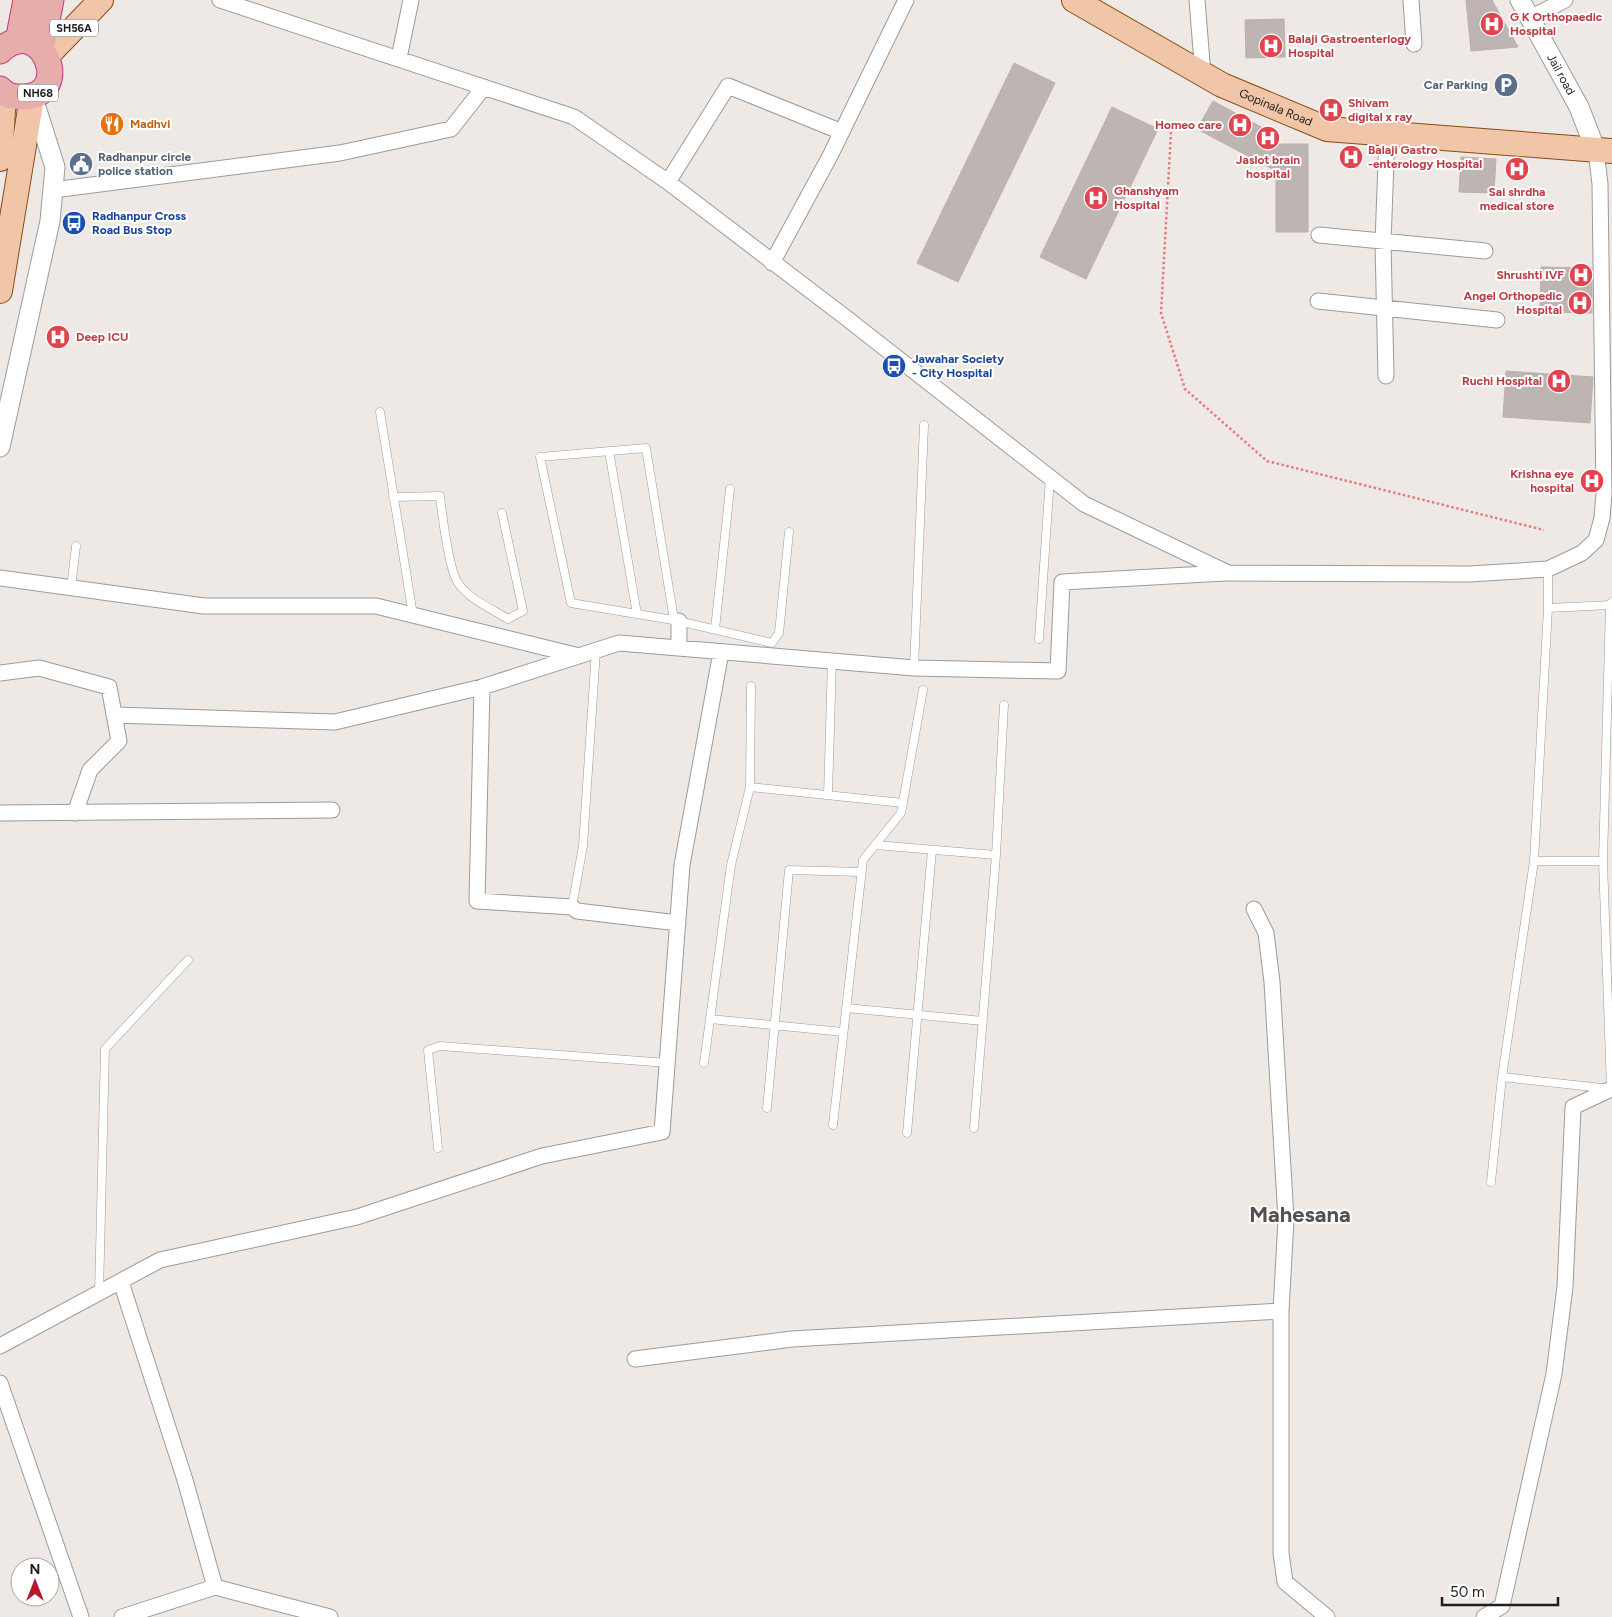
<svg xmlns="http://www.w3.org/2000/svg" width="1612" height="1617" viewBox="0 0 1612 1617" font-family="Figtree,sans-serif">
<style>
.building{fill:#beb5b2;stroke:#beafa9}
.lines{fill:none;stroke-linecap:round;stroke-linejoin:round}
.service-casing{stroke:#9b9b9b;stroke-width:9}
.minor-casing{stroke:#9b9b9b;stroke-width:17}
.tertiary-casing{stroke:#9b9b9b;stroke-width:21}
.primary-casing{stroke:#874d11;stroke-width:26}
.trunk-casing{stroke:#c6387f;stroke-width:27}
.path{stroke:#ea7a80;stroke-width:2.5;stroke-dasharray:2.5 2.5;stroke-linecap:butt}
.service{stroke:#fff;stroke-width:8}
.minor{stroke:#fff;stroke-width:15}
.tertiary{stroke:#fff;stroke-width:19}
.primary{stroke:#f1c5a7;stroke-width:24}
.trunk{stroke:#e6adaa;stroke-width:25}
.labels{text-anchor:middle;stroke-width:4;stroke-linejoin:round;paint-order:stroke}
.shield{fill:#fff;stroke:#626262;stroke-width:1}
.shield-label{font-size:11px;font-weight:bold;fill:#1e1e1e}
.health-label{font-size:12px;font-weight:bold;fill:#be3a42;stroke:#fff;text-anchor:start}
.street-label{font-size:12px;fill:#1e1e1e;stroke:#fff}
.service-label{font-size:12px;font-weight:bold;fill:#4e5e75;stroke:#fff;text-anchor:end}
.food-label{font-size:12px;font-weight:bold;fill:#c56008;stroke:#fff;text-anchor:start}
.transit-label{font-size:12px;font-weight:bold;fill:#164399;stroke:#fff;text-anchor:start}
.town-label{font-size:22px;font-weight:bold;fill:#515151;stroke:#fff}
</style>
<rect width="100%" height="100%" fill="#eee9e5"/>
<path class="building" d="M1466,0H1492L1518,47L1471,51Z
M1284,19L1285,57L1246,58L1245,20Z
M1014,63L1055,83L958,282L917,263Z
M1213,101L1278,136L1274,144H1308V232H1276V171L1197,129Z
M1112,107L1158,129L1086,279L1040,257Z
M1461,157L1496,159L1494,193L1459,192Z
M1541,267L1592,268V313L1540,312Z
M1506,371L1593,377L1590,423L1503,417Z"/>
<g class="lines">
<g class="service-casing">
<path id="service" d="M380,412L413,615
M609,451L637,614
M393,497L440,496C442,514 449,570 458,583C470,600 492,609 508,619L523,611L502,513
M1548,569V608
M71,588L76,546
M679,621L571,603L540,457L646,448L674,620L772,643L779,633L789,532
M715,629L730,489
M1039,639L1050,477
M914,668L924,425
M750,787L751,686
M828,795L832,661
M875,845L996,855L974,1128
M996,855L1004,705
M1534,861H1603
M572,907L583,846L596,650
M846,1008L983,1021
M710,1019L843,1032
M704,1063L731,865L750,787L903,803
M1502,1077L1611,1089L1603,861L1610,605
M767,1108L789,870L861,872
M833,1125L863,860L901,813L923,690
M907,1133L932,850
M438,1148L428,1050L440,1046L668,1063
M1491,1182L1502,1077L1534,861L1548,608L1610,605L1612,602
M99,1293L105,1049L188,960"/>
</g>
<g class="minor-casing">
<path id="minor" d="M220,0L574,117L668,182L845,317L1084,504L1228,573L1470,574L1548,569L1582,553L1596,540L1602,518L1604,493L1600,184L1596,151
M1197,0L1203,75
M1411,0L1414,44
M1530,18L1565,0
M399,58L411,0
M668,182L728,86L842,132
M53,190L340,153L451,129L484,87
M1319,235L1485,251
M772,263L830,156L906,0
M1318,301L1497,320
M1386,376L1383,243L1387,134
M0,578L204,606H376L579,656
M679,621V648
M0,673L39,668L109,687L119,741L90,770L75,813
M482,687L477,901L572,907L577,911L678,923
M114,715L335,722L482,687L619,643L914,668L1058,671L1062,582L1225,573
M0,813L332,810
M1254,909L1266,933L1272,982L1286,1219L1281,1311V1553L1285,1582L1327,1617
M121,1282L185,1480L215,1587
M0,1346L160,1260L357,1217L542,1156L662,1132L682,865L721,652
M635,1359L792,1339L1281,1311
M0,1383L81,1617
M122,1617L215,1587L330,1617
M1484,1617L1502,1606L1554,1374L1565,1287L1573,1107L1611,1089"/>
</g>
<g class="tertiary-casing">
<g id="tertiary">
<path id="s1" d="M1520,0L1579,107L1596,151"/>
<path d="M0,447L50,221L55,167L33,98"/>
</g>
</g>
<g class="primary-casing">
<g id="primary">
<path id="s2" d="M1074,0L1222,85L1327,129L1612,151"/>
<path d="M47,56L101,0"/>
<path d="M0,159L4,93"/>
<path d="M0,291L32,97"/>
</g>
</g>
<g class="trunk-casing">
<path id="trunk" d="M18,41L26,0
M41,49L51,0
M0,51C41,12 75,95 24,97C14,97 8,97 0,89"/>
</g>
<path class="path" d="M1171,132L1161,313L1185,389L1267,461L1544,530"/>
<use href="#service" class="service"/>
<use href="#minor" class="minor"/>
<use href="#tertiary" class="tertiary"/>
<use href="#primary" class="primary"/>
<use href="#trunk" class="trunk"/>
</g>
<defs>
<g id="hospital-disc" transform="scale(1.25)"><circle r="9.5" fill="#e0444e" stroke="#fff"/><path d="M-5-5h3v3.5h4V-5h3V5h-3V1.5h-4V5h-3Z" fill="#fff"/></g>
<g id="parking-disc" transform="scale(1.25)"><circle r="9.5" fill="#5c6f8a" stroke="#fff"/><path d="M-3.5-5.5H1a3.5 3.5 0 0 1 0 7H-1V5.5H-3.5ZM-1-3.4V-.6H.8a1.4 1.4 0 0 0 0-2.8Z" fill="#fff"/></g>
<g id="restaurant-disc" transform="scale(1.25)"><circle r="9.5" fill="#e8710a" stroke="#fff"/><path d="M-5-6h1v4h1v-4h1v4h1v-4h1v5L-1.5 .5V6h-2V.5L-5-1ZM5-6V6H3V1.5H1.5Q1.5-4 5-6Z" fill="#fff"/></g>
<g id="civic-disc" transform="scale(1.25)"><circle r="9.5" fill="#5c6f8a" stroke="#fff"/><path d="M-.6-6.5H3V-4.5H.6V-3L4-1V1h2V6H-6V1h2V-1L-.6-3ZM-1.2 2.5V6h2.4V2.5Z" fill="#fff"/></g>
<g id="bus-disc" transform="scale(1.25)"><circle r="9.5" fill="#1a4fb4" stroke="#fff"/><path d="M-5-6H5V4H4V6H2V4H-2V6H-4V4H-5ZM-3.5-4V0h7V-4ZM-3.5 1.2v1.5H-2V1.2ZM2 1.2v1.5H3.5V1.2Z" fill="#fff"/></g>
</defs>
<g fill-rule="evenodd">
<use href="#hospital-disc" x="1492" y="24"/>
<use href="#hospital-disc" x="1271" y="46"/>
<use href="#parking-disc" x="1506" y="85"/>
<use href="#hospital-disc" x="1331" y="110"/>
<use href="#restaurant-disc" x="112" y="124"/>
<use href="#hospital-disc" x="1240" y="125"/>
<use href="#hospital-disc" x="1268" y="138"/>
<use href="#hospital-disc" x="1351" y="157"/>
<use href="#civic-disc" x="81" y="164"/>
<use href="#hospital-disc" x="1517" y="169"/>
<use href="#hospital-disc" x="1096" y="198"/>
<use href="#bus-disc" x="74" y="223"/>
<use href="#hospital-disc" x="1581" y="275"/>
<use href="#hospital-disc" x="1580" y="303"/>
<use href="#hospital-disc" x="58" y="337"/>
<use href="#bus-disc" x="894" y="366"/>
<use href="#hospital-disc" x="1559" y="381"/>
<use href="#hospital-disc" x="1592" y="481"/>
</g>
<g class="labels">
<g class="shield">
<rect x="50" y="19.5" width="48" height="17" rx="4"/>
<rect x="18" y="84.5" width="40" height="17" rx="4"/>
</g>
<g class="shield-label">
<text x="74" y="32">SH56A</text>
<text x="38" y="97">NH68</text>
</g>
<g class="health-label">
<text x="1510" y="21">G K Orthopaedic<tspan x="1510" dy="14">Hospital</tspan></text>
<text x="1288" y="43">Balaji Gastroenterlogy<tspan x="1288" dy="14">Hospital</tspan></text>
<text x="1348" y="107">Shivam<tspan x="1348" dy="14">digital x ray</tspan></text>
<text x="1222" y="129" text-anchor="end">Homeo care</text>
<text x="1368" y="154">Balaji Gastro<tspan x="1368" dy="14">-enterology Hospital</tspan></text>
<text x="1268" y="164" text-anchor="middle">Jaslot brain<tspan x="1268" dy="14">hospital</tspan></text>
<text x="1114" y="195">Ghanshyam<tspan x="1114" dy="14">Hospital</tspan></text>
<text x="1517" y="196" text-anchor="middle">Sai shrdha<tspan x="1517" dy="14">medical store</tspan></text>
<text x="1564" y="279" text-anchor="end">Shrushti IVF</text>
<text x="1562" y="300" text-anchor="end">Angel Orthopedic<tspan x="1562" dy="14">Hospital</tspan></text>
<text x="76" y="341">Deep ICU</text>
<text x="1542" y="385" text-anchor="end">Ruchi Hospital</text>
<text x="1574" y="478" text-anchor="end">Krishna eye<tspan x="1574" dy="14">hospital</tspan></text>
</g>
<g class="street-label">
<text dy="4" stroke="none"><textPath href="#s1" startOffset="85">Jail road</textPath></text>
<text dy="4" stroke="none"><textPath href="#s2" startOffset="229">Gopinala Road</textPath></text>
</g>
<g class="service-label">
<text x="1488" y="89">Car Parking</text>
<text x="98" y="161" text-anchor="start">Radhanpur circle<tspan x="98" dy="14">police station</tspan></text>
</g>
<g class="food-label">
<text x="130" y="128">Madhvi</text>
</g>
<g class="transit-label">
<text x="92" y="220">Radhanpur Cross<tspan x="92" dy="14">Road Bus Stop</tspan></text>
<text x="912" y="363">Jawahar Society<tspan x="912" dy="14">- City Hospital</tspan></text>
</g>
<g class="town-label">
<text x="1300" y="1222">Mahesana</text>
</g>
</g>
<g transform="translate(35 1582)"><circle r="24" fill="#ffffff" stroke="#a5a5a5"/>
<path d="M0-4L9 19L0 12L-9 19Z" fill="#b51730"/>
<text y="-8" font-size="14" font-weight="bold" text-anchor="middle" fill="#1e1e1e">N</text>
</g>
<path d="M1442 1597v8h116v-8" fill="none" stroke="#1e1e1e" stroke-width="2.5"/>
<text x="1450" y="1597" font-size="15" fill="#1e1e1e" stroke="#ffffff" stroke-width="4" paint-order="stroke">50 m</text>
</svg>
